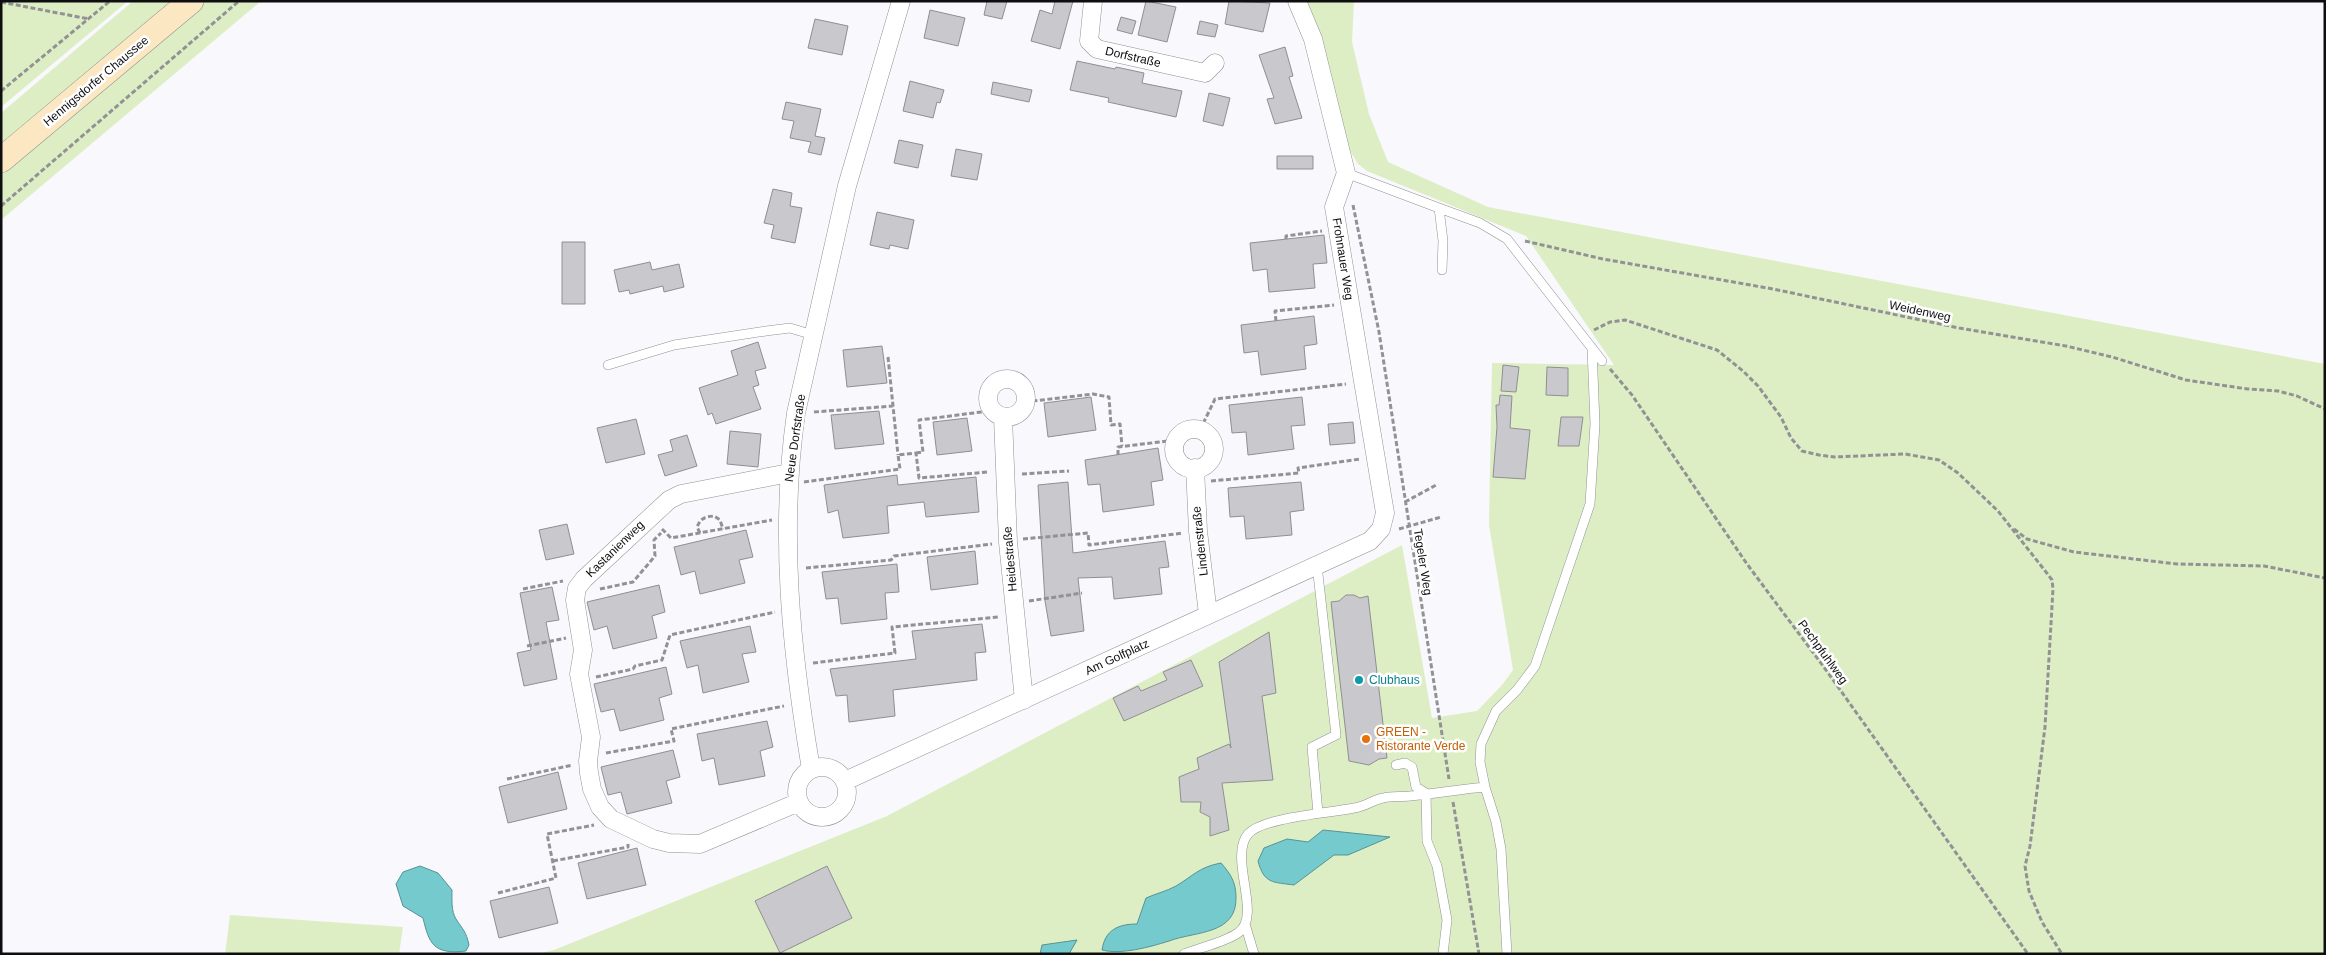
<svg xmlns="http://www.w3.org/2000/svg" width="2326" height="955" viewBox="0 0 2326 955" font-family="Helvetica,sans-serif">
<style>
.green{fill:#ddeec4}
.water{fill:#75cace;stroke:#569295}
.building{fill:#c9c9cd;stroke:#8f8f93}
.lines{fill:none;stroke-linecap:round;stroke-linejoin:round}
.lane-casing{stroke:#919296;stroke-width:10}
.street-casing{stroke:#919296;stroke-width:19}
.secondary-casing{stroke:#919296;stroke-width:26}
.path{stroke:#929295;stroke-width:3;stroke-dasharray:5 2.5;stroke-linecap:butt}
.lane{stroke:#fff;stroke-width:9}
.street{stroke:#fff;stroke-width:18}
.secondary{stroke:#fbe7c2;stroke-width:25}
.culture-dot{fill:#0f9aa8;stroke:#fff;stroke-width:2}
.food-dot{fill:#e8710a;stroke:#fff;stroke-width:2}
.labels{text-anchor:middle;stroke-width:5;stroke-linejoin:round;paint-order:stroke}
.street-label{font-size:12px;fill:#0e0e10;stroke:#fff}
.culture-label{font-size:12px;fill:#0d838f;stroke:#fff;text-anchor:start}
.food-label{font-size:12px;fill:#c56008;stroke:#fff;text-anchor:start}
</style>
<rect width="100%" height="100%" fill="#f8f8fd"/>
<path class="green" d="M1,1H128L1,107Z
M133,1H261L1,220V113Z
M1305,1H1354L1352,42L1369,114L1388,162L1488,207L2325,364V954H537L554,950L887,816L1402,545L1432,718L1477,711L1502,685L1513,670L1489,525L1492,363L1614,365L1526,236L1367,171L1358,164L1349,149Z
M230,915L403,927L399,954H225Z"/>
<path class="water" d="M1323,830L1390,837L1348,855H1334L1294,885C1273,882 1264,884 1258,861L1264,848L1287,839L1308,842Z
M1221,863C1230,873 1236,882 1236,897C1237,935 1196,931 1169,941C1150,947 1121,955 1102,950C1105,930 1118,924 1137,924L1146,898C1155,894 1167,891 1176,886C1193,876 1199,867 1221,863Z
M420,866L438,873L452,890C452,899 451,911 456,919C463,930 466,931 469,945L466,951C433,955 429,943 423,918L403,906L396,884L403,872Z
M1077,940L1069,954H1040L1042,945Z"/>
<path class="building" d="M987,1H1007L1002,19L984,15Z
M1055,1H1073L1060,49L1031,41L1040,10L1052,14Z
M1146,1L1176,7L1167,42L1138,35Z
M1229,1L1270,3L1263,32L1225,24Z
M930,10L965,18L958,46L924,38Z
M1121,17L1136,21L1132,34L1117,30Z
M815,19L848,26L842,55L808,48Z
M1200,21L1218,25L1215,37L1197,34Z
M1285,47L1293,76L1289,77L1302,118L1275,124L1267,99L1274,98L1259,55Z
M1077,61L1115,69L1116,67L1144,73L1142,83L1182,91L1176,117L1108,102L1109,98L1070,90Z
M910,81L944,90L940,103L937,102L933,118L903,111Z
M993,82L1032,90L1029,102L991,94Z
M1209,93L1230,98L1223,126L1203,121Z
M786,102L821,109L815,136L825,138L821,155L808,152L811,142L790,138L794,121L782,119Z
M899,140L923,145L918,168L894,163Z
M956,149L982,154L977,180L951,176Z
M1277,156H1313V169H1277Z
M773,189L792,193L790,206L802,208L795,243L771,238L774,225L764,223Z
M877,212L914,220L908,249L890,245L889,249L870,245Z
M1324,235L1327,263L1313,264L1315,288L1269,292L1267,269L1253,271L1250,243Z
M562,242H585V304H562Z
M650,262L652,270L679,264L684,287L664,292L663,286L630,294L629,290L619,292L614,270Z
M1314,316L1317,344L1304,346L1306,369L1261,375L1258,351L1244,353L1241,325Z
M758,342L766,368L755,371L759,385L753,387L761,409L716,424L712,413L708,415L699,388L738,375L731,351Z
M882,346L887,383L847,387L843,350Z
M1503,365L1519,367L1516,392L1501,391Z
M1547,367L1568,368V396L1546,395Z
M1500,395L1512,396L1510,428L1530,430L1525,479L1493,477L1497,427L1496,405H1499Z
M1091,397L1096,430L1048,437L1044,403Z
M1302,397L1305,425L1291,426L1294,449L1248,455L1246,432L1232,433L1229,405Z
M879,411L884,444L835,449L831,415Z
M1561,417H1583L1579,446H1558Z
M967,418L972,451L937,455L933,422Z
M636,419L645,454L606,463L597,428Z
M1353,422L1355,443L1330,445L1328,424Z
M730,431L761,434L758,467L727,464Z
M687,435L697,466L665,476L658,455L673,451L670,440Z
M1158,448L1163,480L1151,482L1154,505L1103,512L1100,484L1088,485L1085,460Z
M897,475L898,485L976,477L979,512L926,517L924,502L887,506L889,533L843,538L838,510L828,513L824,485Z
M1068,482L1073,553L1165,541L1169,567L1159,568L1162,594L1114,599L1112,577L1078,578L1084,631L1051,636L1045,601L1038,485Z
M1301,482L1304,510L1290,512L1292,535L1246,539L1244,516L1230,517L1228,488Z
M567,524L574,554L546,560L539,530Z
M746,530L753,557L739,560L745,583L700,594L695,571L681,575L674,547Z
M975,551L978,584L931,590L927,557Z
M897,564L899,592L885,593L887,619L841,624L838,598L826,599L822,572Z
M659,585L665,612L652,616L657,638L613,649L607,626L594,630L587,602Z
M552,587L559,620L546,622L557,679L524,686L517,653L531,650L520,593Z
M1346,595H1354L1360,598L1368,596L1387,758L1379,759L1369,765L1349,761L1331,602L1339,601Z
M982,624L986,652L975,653L977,680L893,690L895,716L849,722L847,695L836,696L830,669L916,659L912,631Z
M750,626L756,652L742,654L749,682L703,693L698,665L687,668L680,641Z
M1269,632L1276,693L1262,696L1273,780L1222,783L1229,830L1210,836V817L1200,812L1201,802H1181L1179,777L1199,769L1197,758L1229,744L1231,748L1219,662Z
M1191,660L1203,686L1124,721L1113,698L1138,686L1141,691L1167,680L1163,672Z
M666,667L672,694L659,698L664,720L620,731L614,709L601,712L594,684Z
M767,721L773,747L760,751L765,776L719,785L714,758L702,761L697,734Z
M673,750L680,777L666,781L672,803L627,814L621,792L608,795L601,767Z
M558,772L567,809L508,823L499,787Z
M637,848L646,885L587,899L578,863Z
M827,866L852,918L780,953L755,901Z
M549,887L558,923L499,938L490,901Z"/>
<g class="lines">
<g class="lane-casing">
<path id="lane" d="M1346,173L1439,208L1443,241L1442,270
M1439,208L1480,223L1507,239L1602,361
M608,365L674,345L766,331L790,328L813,335
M1317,565L1336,735L1312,747L1318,813
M1396,765L1405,763L1412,767L1416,787L1426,793L1427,841L1437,866L1447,920L1443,954
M1245,924L1254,954
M1184,954C1201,947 1223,943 1238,933C1263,916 1228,858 1248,834C1263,817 1331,813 1354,808C1364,807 1373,800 1383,798C1391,796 1401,797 1410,796C1435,794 1460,789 1485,787
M1507,954L1501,849L1496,822L1485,787L1480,762L1481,744L1496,711L1517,690L1535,666L1590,504L1595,424L1592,348"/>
</g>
<g class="street-casing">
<path id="street" d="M1093,1L1089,41L1097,49L1205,73L1215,63
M988 398a19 19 0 1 1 38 0a19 19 0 1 1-38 0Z
M1003,417L1008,542L1024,700
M1174 449a20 20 0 1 1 40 0a20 20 0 1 1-40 0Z
M1195,468L1198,531L1208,614
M789,473L681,494L669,500L584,579L577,588L575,600L583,650L579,674L591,737L588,761L589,773L592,789L600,807L611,819L653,839L669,843L700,844L799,802
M797 792a25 25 0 1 1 50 0a25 25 0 1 1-50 0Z
M811,769C791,651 779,533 796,413L847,186L901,1
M845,781L1370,541L1381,529L1385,513L1334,207L1346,173L1313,39L1297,1"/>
</g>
<g class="secondary-casing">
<path id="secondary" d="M1,160L191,1"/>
</g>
<path class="path" d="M1,2L89,19
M1,91L110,1
M1353,205L1379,332L1449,779
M1,206L239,1
M1286,239V236L1322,231
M1525,241L1603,259L1773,289L1959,328L2066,346L2112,357L2186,380L2248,389L2278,391L2297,396L2325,409
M1276,321L1275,311L1334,305
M1594,330L1610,322L1625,320L1717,350L1743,371L1758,386L1781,417L1791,438L1802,451L1819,455L1835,457L1905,454L1939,460L1958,473L1998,511L2046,572L2052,580L2053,589L2045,727L2030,846L2025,866L2029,891L2042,922L2062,954
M888,357L898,455
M1610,369L1632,395L1747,564L1826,670L2028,954
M1025,402L1093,394L1109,397L1111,425L1120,424L1122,446
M814,412L893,406
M1200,430L1215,399L1346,384
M916,453L923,452L919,420L989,411
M1118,455V447L1176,440
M1022,474L1069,471
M1211,481L1299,473L1298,468L1360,459
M804,482L900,469L898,455L916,453L919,478L988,472
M1405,502L1438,484
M662,529L671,538L772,520
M1399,529L1441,517
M2014,529L2027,539L2074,552L2177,564L2264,566L2325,578
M700,533L697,527C701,518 704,517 714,516L720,520L723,529
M1023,539L1088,533L1089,545L1183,533
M806,568L891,560L894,556L992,544
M523,589L563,581
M600,589L633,582L655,556L654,540L661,533
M1029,601L1082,593
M527,646L566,638
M813,663L895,653L892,627L999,617
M596,677L633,669L635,666L662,660L670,635L775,612
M606,753L674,741L671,729L784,706
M507,779L573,765
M1453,802L1479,954
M553,861L628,847V844
M498,893L556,878L547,834L594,825"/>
<use href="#lane" class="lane"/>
<use href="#street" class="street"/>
<use href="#secondary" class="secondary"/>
</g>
<circle class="culture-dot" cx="1359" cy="680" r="5"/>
<circle class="food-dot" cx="1366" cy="739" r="5"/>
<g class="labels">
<g class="street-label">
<text transform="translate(1133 57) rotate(13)" y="4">Dorfstraße</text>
<text transform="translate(96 81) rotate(-40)" y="4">Hennigsdorfer Chaussee</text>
<text transform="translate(1343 259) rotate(81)" y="4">Frohnauer Weg</text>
<text transform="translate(1920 311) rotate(12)" y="4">Weidenweg</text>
<text transform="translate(795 438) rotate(-82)" y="4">Neue Dorfstraße</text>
<text transform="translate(1200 541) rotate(-96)" y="4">Lindenstraße</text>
<text transform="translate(615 549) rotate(-44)" y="4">Kastanienweg</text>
<text transform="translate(1010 559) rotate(-95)" y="4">Heidestraße</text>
<text transform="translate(1423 562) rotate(81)" y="4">Tegeler Weg</text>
<text transform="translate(1823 652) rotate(54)" y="4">Pechpfuhlweg</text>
<text transform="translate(1117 657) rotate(-25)" y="4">Am Golfplatz</text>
</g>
<g class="culture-label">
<text x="1369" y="684">Clubhaus</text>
</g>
<g class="food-label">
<text x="1376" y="736">GREEN -<tspan x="1376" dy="14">Ristorante Verde</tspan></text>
</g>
</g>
<rect width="2326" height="955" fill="none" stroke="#0e0e10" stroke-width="5"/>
</svg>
